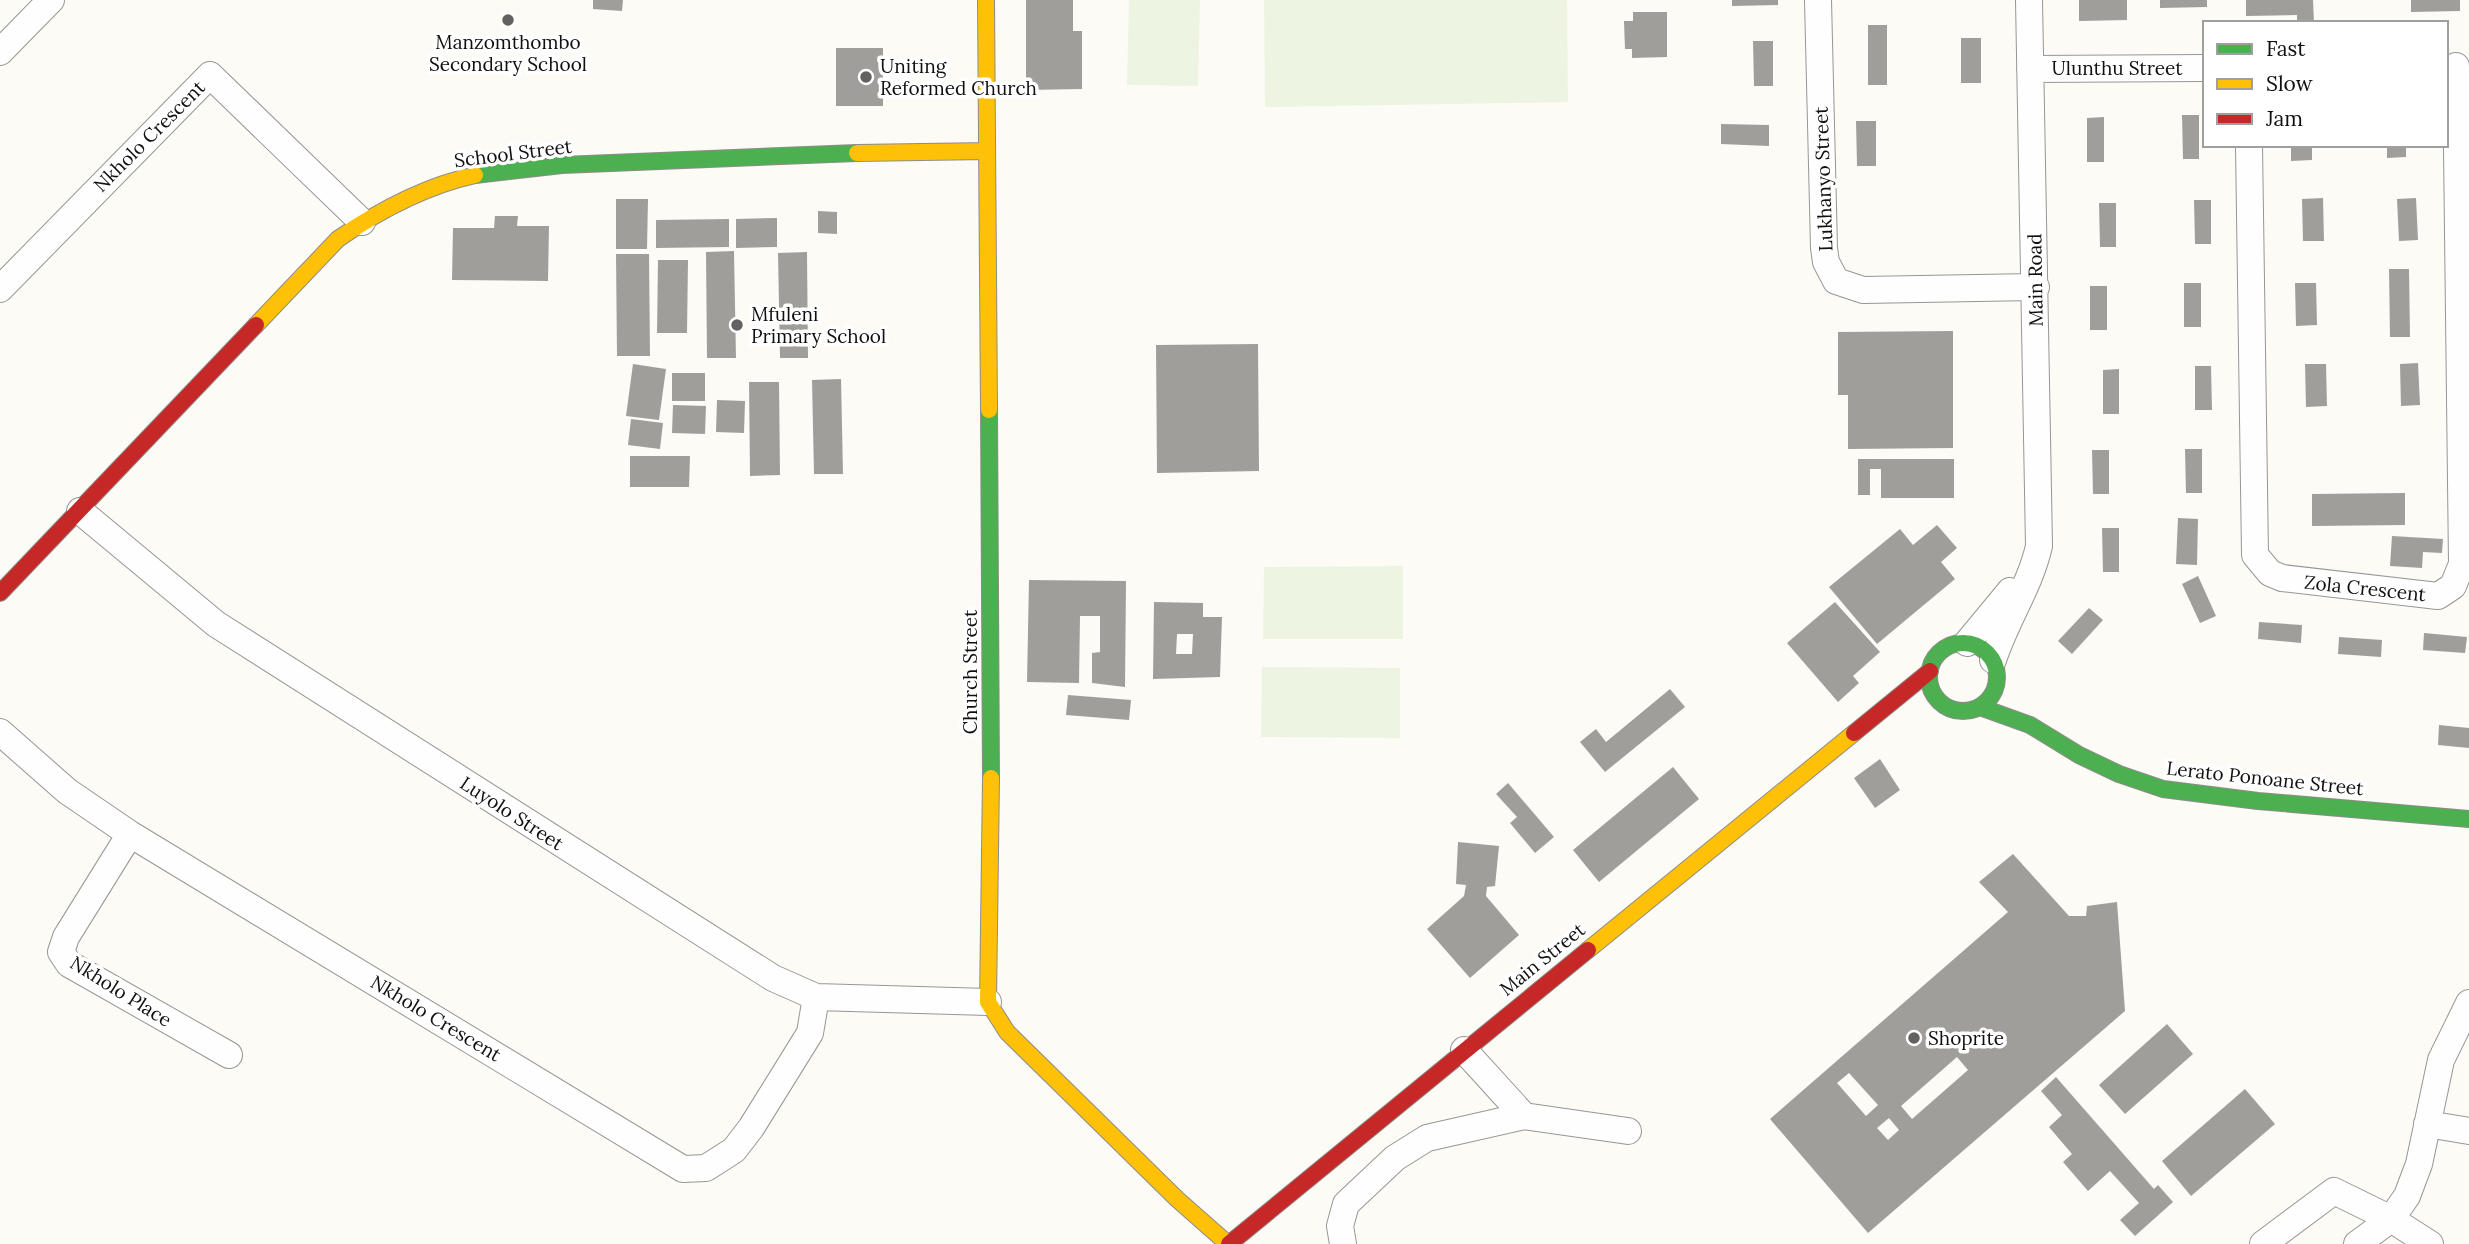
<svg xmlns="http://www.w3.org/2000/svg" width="2469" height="1244" viewBox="0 0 2469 1244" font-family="Lora,serif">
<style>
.pitch{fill:#eef4e2}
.building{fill:#a09e9b;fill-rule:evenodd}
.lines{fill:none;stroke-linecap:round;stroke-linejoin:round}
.street-casing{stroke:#969694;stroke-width:28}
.fast-casing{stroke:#8d8c8a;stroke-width:18}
.slow-casing{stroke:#8d8c8a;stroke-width:18}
.jam-casing{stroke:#8d8c8a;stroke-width:18}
.street{stroke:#fffefe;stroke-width:26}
.fast{stroke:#4caf50;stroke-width:16}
.slow{stroke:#ffc107;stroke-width:16}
.jam{stroke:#c62828;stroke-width:16}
.poi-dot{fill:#636260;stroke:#fff;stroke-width:2.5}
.labels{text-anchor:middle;stroke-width:7;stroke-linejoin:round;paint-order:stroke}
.poi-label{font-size:19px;fill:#101010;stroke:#fff;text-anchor:start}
.street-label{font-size:19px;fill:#101010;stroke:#fff}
</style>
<rect width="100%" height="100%" fill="#fcfbf6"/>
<path class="pitch" d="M1129,0H1200L1198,86L1127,85Z
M1264,0H1567L1568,102L1265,107Z
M1403,566V639H1263L1264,567Z
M1262,667L1400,668V738L1261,737Z"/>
<path class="building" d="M593,0H623L622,11L593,9Z
M1026,0H1073V31H1082V89L1026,90Z
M1732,0H1778V5L1732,6Z
M2079,0H2127V20L2079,21Z
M2160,0H2207V7L2160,8Z
M2246,0H2313L2314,23H2297V15L2246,16Z
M2411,0H2460V11L2411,12Z
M1633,12H1667V57L1632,58V49H1625L1624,21H1633Z
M1868,25H1887V85H1868Z
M1961,38H1981V83H1961Z
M1753,41H1773V86H1754Z
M836,48H883V106H836Z
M2182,115H2199V159H2183Z
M2104,117V162H2087V118Z
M1856,121H1876V166H1857Z
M1721,124L1769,125V146L1721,144Z
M2291,145H2312V160L2291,161Z
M2387,145H2406V157L2387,158Z
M2323,198L2324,241H2303L2302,199Z
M2416,198L2418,240L2399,241L2397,199Z
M616,199H648L647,249H616Z
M2194,200H2211V244H2195Z
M2099,203H2116V247H2100Z
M818,211L837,212V234L818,233Z
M495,216H518L517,226H549L548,281L452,280L453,228H494Z
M777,218V247L736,248V219Z
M729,219V247L656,248V220Z
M734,251L736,358H707L706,252Z
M807,252L808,358H780L778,253Z
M616,254H649L650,356H617Z
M658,260H688L687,333H657Z
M2389,269H2409L2410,337H2390Z
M2184,283H2201V327H2184Z
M2295,283H2316L2317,325L2296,326Z
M2090,286H2107V330H2090Z
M1953,331V448L1848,449V395H1838V332Z
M1258,344L1259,471L1157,473L1156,345Z
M2418,363L2420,405L2401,406L2400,364Z
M633,364L666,369L659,420L626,416Z
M2305,364H2326L2327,406L2306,407Z
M2195,366H2211L2212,410H2195Z
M2119,369V414H2103V370Z
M672,373H705V401H672Z
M841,379L843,474H814L812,380Z
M749,382H779L780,475L750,476Z
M717,400L745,401L744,433L716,432Z
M673,405L706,406L705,434L672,433Z
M631,419L663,423L660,449L628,445Z
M2185,449H2202V493H2186Z
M2092,450H2109V494H2093Z
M630,456H690L689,487H630Z
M1858,459H1954V498H1881V469H1870V495H1858Z
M2405,493V525L2312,526V494Z
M2178,518L2198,519L2197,565L2176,564Z
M1937,525L1957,548L1941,562L1955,579L1877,644L1829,587L1900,529L1913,545Z
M2102,528H2119V572H2103Z
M2392,536L2443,539L2442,553L2423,552L2422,568L2390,566Z
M2198,576L2216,616L2200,623L2182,584Z
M1029,580L1126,581L1125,687L1092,683V653L1100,652V616H1080L1079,683L1027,682Z
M1154,602L1203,603V617H1222L1220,677L1153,679ZM1177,634H1193L1192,654H1176Z
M1835,602L1880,652L1853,676L1859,683L1838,702L1787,643Z
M2089,608L2103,620L2072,654L2058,641Z
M2259,622L2302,625L2301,643L2258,639Z
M2424,633L2467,637L2465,653L2423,650Z
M2339,637L2382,640L2381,657L2338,654Z
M1670,689L1685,707L1605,772L1580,742L1596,729L1606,742Z
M1068,695L1131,700L1129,720L1066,715Z
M2439,725L2469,728V748L2438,745Z
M1880,759L1900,790L1875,808L1854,778Z
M1673,767L1699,799L1599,882L1573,850Z
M1508,783L1554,837L1535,853L1510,823L1517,817L1496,794Z
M1458,842L1499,846L1495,886L1487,887L1486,896L1519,935L1470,978L1427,929L1464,896L1466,885L1456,884Z
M2013,854L2069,916H2086L2087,906L2117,902L2125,1011L1868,1233L1770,1119L2008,912L1979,882ZM1957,1057L1968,1070L1912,1119L1901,1106ZM1849,1073L1878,1105L1866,1116L1837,1083ZM1889,1118L1899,1130L1888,1140L1877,1128Z
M2167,1024L2193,1054L2125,1114L2099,1085Z
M2056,1077L2154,1189L2158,1185L2173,1202L2135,1236L2120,1220L2139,1203L2110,1171L2088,1191L2063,1162L2072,1154L2049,1127L2062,1115L2041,1091Z
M2245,1089L2275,1124L2191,1196L2162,1161Z"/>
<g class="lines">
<g class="street-casing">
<path id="street" d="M1818,0L1824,248L1826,262L1836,281L1863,290L2036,287
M0,52L51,0
M2030,69L2205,68
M2249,145L2255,555L2270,573L2282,578L2438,596L2453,586L2462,564L2456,66
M0,289L210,75L362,222
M80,511L216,624L773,978L816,997L988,1002
M1967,643L2010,591
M1993,660C2006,620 2030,586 2039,546L2029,0
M0,732L67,791L130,834L683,1169L706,1168L734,1150L751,1128L810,1033L816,997
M130,834L66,937L61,952L69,964L229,1055
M1464,1050L1524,1116
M2427,1124L2469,1131
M1343,1244L1340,1226L1346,1204L1395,1158L1427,1138L1524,1116L1628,1131
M2263,1244L2334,1191L2391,1219L2430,1244
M2357,1244L2391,1219L2407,1196L2419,1164L2441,1060L2469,1003"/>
</g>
<g class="fast-casing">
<path id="fast" d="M475,175L562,165L857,153
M989,410L991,778
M1929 677a34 34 0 1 1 68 0a34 34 0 1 1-68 0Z
M1980,707L2030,725L2079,755L2119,774L2163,789L2258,801L2469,819"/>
</g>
<g class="slow-casing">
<path id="slow" d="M986,0L989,410
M857,153L987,151
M256,325L338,239C380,210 425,186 475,175
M991,778L988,1002L1007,1032L1177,1199L1228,1244
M1588,950L1854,733"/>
</g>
<g class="jam-casing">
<path id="jam" d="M0,593L256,325
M1854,733L1930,671
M1229,1244L1588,950"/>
</g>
<use href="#street" class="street"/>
<use href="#fast" class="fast"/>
<use href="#slow" class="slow"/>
<use href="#jam" class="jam"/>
</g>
<g class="poi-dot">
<circle cx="508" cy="20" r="7"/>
<circle cx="866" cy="77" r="7"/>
<circle cx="737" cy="325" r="7"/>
<circle cx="1914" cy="1038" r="7"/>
</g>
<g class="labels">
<g class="poi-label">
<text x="508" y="49" text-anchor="middle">Manzomthombo<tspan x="508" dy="22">Secondary School</tspan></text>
<text x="880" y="73">Uniting<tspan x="880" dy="22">Reformed Church</tspan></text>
<text x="751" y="321">Mfuleni<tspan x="751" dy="22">Primary School</tspan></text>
<text x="1928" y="1045">Shoprite</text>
</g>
<g class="street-label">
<text x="2117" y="75">Ulunthu Street</text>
<text transform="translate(149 136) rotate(-45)" y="7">Nkholo Crescent</text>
<text transform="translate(513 153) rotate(-7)" y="7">School Street</text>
<text transform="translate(1823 179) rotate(-92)" y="7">Lukhanyo Street</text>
<text transform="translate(2035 280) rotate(-91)" y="7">Main Road</text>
<text transform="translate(2365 588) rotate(6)" y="7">Zola Crescent</text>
<text transform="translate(970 672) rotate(-90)" y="7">Church Street</text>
<text transform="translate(2265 778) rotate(6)" y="7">Lerato Ponoane Street</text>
<text transform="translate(512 813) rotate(33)" y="7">Luyolo Street</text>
<text transform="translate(1542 959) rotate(-39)" y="7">Main Street</text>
<text transform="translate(121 991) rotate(32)" y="7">Nkholo Place</text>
<text transform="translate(436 1018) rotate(31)" y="7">Nkholo Crescent</text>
</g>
</g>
<rect x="2203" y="21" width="245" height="126" fill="#ffffff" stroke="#9f9f9f" stroke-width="2"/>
<rect x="2217" y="44" width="35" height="10" fill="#4caf50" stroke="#9f9f9f" stroke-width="2"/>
<text x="2266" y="56" font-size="21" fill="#101010">Fast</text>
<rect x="2217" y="79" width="35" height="10" fill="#ffc107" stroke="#9f9f9f" stroke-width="2"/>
<text x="2266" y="91" font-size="21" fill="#101010">Slow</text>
<rect x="2217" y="114" width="35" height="10" fill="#c62828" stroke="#9f9f9f" stroke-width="2"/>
<text x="2266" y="126" font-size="21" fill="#101010">Jam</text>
</svg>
